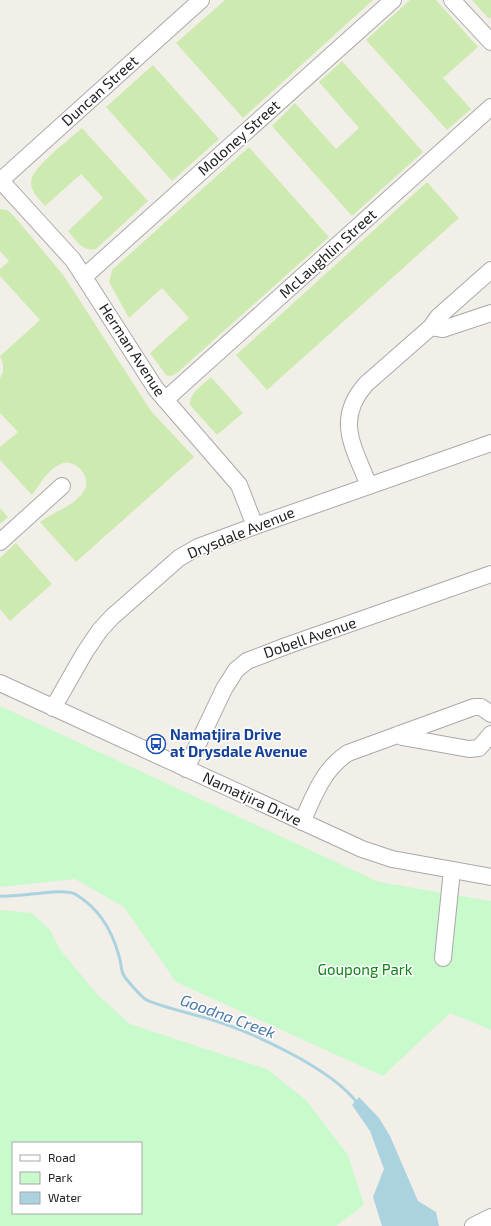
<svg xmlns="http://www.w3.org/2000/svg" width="491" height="1226" viewBox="0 0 491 1226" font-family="'Exo 2',sans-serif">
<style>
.grass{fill:#cdebb0}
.park{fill:#c8facc;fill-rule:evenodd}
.water{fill:#aad3df}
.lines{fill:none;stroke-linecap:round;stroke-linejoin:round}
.stream{stroke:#aad3df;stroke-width:3}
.minor-casing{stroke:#a9a9a9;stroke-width:18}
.minor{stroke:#fff;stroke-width:16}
.labels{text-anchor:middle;stroke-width:3;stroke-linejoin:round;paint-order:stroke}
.street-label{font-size:15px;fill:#222;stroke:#fff}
.transit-label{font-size:15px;font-weight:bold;fill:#164399;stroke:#fff;text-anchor:start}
.park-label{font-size:15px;fill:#0c8416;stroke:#fff}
.water-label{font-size:16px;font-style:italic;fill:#4a7aab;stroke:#fff}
</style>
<rect width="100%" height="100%" fill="#f2efe9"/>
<path class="grass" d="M225,0H373L243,118L176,43Z
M410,0H436L478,47L443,78L471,109L447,130L366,40Z
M472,0H491V17L489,19Z
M342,61L423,152L352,216L272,126L295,103L336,149L359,128L319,82Z
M153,65L219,139L172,181L106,107Z
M82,128L148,201L96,249C83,253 75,239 68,231L103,198L81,174L45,206C39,199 31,192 31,182C31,168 71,138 82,128Z
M249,147L329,237L177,373L171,376L166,375L150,353L189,318L162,288L129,318L109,282L112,270Z
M427,182L459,218L267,390L236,355Z
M0,209L7,210L14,216L64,276L151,411L194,457L76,562L40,522C53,512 77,505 85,489C91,476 75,458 61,464C48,469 40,484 32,495L0,460V447L18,432L0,413V378L3,372V364L0,356L40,320L0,276V269L9,261L0,251Z
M211,377L243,413L217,435L190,405C189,393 203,385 211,377Z
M0,508L8,517L0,524Z
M16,543L52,584L10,621L0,609V558Z"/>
<path class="park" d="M0,706L379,882L491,901V1030L450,1013L383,1076L176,982L124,907L75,879L0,887Z
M0,910L32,913L50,930L61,951L99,996L130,1024L267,1069L306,1100L348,1155L364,1205L336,1226H0ZM13,1143H141V1213H13Z"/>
<path class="water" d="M359,1097L379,1118L390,1136L418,1201L436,1212L439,1226H382L373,1197L384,1169L370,1131L352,1105Z"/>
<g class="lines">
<path class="stream" d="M0,896C18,898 63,887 75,894C99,908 112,930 119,956C121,962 121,969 123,974C126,980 140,995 145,999C152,1004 195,1015 206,1018C248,1030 332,1068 358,1104"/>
<g class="minor-casing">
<path id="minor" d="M452,0L491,42
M0,181L201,0
M1,181L73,260L156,389L239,485L255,526
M85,276L393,0
M431,327L443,329L491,313
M165,400L491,107
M369,486C354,447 334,420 366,384L431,327L438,317L491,270
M0,542L62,486
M0,683L362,849L392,859L491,877
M53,708L85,652L100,630L112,617L179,558L198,547L255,526L491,443
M399,734L402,737L469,749L479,748L491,734
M186,769L224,689L236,670L247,661L286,646L491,574
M302,822C314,796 323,769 348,753L474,707H481L491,714
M443,958L452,870
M473,1226L491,1217"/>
</g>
<use href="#minor" class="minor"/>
</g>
<defs>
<g id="bus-ring" transform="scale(1)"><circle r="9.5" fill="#fff" stroke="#1a4fb4" stroke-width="1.5"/><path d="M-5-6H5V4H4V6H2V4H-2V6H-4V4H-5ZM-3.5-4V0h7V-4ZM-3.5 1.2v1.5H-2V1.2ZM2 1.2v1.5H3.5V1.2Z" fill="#1a4fb4"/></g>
</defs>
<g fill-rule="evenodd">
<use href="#bus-ring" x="156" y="744"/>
</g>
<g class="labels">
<g class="street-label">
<text transform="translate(100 91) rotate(-42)" y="5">Duncan Street</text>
<text transform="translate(239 138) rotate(-42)" y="5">Moloney Street</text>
<text transform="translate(328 254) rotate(-42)" y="5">McLaughlin Street</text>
<text transform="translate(132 350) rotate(57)" y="5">Herman Avenue</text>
<text transform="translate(241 533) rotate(-22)" y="5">Drysdale Avenue</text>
<text transform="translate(310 638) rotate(-19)" y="5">Dobell Avenue</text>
<text transform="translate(252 799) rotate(25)" y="5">Namatjira Drive</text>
</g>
<g class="transit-label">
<text x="170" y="740">Namatjira Drive<tspan x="170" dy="17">at Drysdale Avenue</tspan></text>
</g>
<g class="park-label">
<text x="365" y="975">Goupong Park</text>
</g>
<g class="water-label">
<text transform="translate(228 1016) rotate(20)" y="6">Goodna Creek</text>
</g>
</g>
<rect x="12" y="1142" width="130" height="72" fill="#ffffff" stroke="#a7a7a7"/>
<rect x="20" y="1155" width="20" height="6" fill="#ffffff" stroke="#a7a7a7"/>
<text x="48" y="1162" font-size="12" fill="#222222">Road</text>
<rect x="20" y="1172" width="20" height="12" fill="#c8facc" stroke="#a7a7a7"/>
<text x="48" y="1182" font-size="12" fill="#222222">Park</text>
<rect x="20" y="1192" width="20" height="12" fill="#aad3df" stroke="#a7a7a7"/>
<text x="48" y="1202" font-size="12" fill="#222222">Water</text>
</svg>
